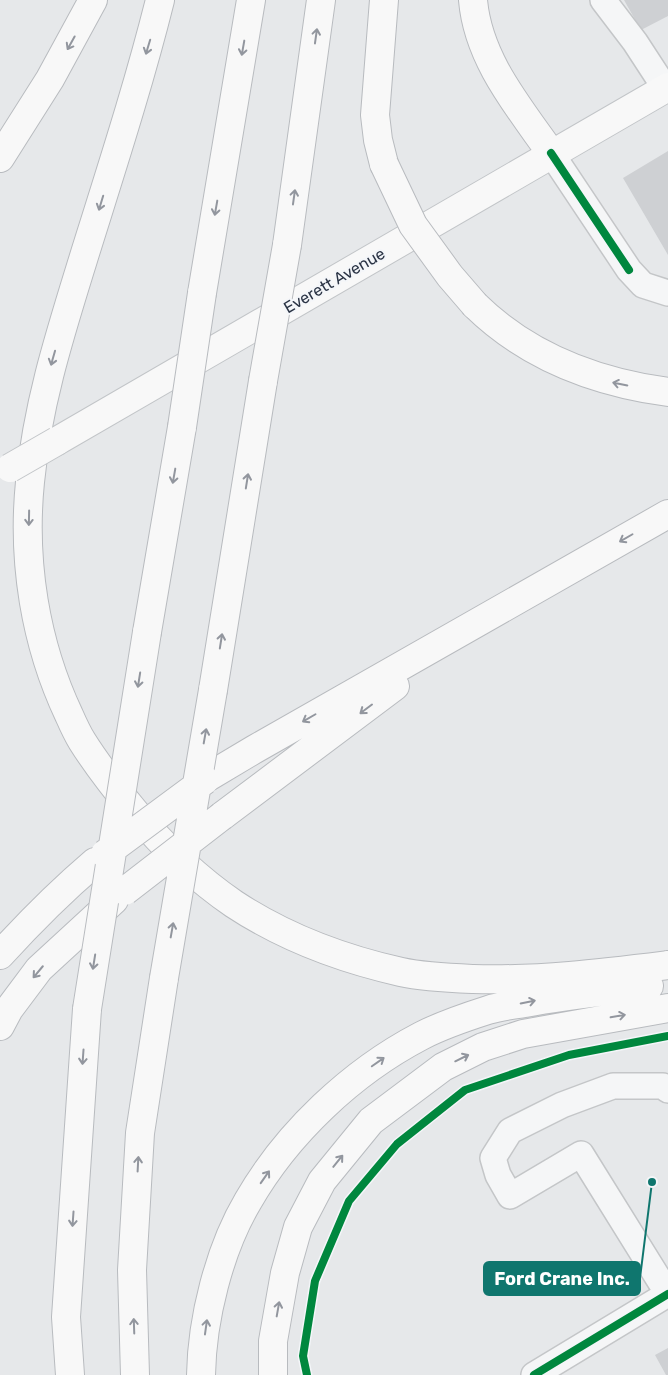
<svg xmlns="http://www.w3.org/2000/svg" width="668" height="1375" viewBox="0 0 668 1375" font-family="Rubik,sans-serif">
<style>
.building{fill:#ced0d3}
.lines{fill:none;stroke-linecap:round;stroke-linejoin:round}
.minor-casing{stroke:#c4c6c8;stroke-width:28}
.major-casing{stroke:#c2c5c8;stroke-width:30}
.highway-casing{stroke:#b8bbbf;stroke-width:30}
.minor{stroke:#f5f6f7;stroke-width:25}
.major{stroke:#f8f8f8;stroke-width:28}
.highway{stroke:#f8f8f8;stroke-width:28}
.major-bridge-casing{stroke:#c2c5c8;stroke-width:30;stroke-linecap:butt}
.highway-bridge-casing{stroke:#b8bbbf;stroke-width:30;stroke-linecap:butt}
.major-bridge{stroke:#f8f8f8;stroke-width:28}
.highway-bridge{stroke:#f8f8f8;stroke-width:28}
.cycleway-casing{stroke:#f4f6f9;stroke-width:11}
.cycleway{stroke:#00873e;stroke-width:8}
.oneway{stroke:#92969e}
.labels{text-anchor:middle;stroke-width:4;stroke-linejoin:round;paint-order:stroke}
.street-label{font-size:16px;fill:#2b3445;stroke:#f4f6f9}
.leader{fill:none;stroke:#0f766e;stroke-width:2}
.callout-dot{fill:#0f766e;stroke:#f4f6f9;stroke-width:2}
.callout{fill:#0f766e;stroke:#0f766e;stroke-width:2}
.callout-label{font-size:18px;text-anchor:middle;font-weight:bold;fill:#fff}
</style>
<rect width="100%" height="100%" fill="#e6e8ea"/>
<path class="building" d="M624,0H668V16L641,30Z
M668,151V255L623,178Z
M668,1348V1375H666L655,1355Z"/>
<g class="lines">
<g class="minor-casing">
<path id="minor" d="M603,0L635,42L665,88
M551,153L629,270L643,285L668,293
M668,1294L581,1154L510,1196L498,1175L493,1158L510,1131L562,1105L613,1086H663L668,1090
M534,1375L668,1294"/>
</g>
<g class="major-casing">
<path id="major" d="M57,441L668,87"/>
</g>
<g class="highway-casing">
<path id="highway" d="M160,0C139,84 112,167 86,250C62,328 38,400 30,482C22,561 35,643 69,715C73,724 77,733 82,741C97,765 115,788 134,811C163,846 196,878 234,904C284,937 343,959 401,972C424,977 449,978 473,979C539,981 603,973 668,965
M473,0C478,59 518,106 551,153
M0,158L50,79L93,0
M384,164L378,140L375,115L384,0
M287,245L321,0
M202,293L251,0
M475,305C528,357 595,382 668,392
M147,632L182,427
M213,690L263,381
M208,777L255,749L668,514
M222,816L395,686
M0,955C30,922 61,891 95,862
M0,1026L9,1009L39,969L114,900
M70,1375L66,1317L87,1009
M135,1375L132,1270L140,1133L164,978
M201,1375C202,1319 219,1250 248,1201C287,1133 352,1072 421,1036C442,1025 466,1017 488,1010C500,1006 513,1005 525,1003C566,995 608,991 649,986
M273,1375V1341L285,1273L298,1227L322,1181L371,1121L443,1067L483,1047L523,1034L668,1008"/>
</g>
<use href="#minor" class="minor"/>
<use href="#major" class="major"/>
<use href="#highway" class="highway"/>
<g class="major-bridge-casing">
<path id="major-bridge" d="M10,468L57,441"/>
</g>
<g class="highway-bridge-casing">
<path id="highway-bridge" d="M384,164L413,225L450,276L475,305
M263,381L287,245
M182,427L202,293
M105,854L205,780
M125,891L222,816
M164,978L213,690
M87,1009L147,632"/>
</g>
<use href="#major-bridge" class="major-bridge"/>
<use href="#highway-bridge" class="highway-bridge"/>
<g class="cycleway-casing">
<path id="cycleway" d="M551,153L629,270
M307,1375L303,1356L315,1281L349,1201L397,1144L465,1090L569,1055L668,1036
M534,1375L668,1294"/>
</g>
<use href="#cycleway" class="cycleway"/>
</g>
<defs><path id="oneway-shaft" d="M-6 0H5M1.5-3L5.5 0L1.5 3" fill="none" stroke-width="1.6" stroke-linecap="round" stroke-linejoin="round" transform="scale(1.25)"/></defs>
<g class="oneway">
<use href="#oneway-shaft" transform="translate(316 36) rotate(-82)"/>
<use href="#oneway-shaft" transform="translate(71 43) rotate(119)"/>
<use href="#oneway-shaft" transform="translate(148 47) rotate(107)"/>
<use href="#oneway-shaft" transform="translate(243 48) rotate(100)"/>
<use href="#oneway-shaft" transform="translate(294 197) rotate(-82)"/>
<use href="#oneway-shaft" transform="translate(101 203) rotate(107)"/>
<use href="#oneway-shaft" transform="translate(216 208) rotate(100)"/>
<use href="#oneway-shaft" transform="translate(53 358) rotate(106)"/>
<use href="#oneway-shaft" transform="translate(620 384) rotate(-169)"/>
<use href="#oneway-shaft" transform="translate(174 476) rotate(100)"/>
<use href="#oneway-shaft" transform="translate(247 481) rotate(-81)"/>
<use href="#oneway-shaft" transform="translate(29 518) rotate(91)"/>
<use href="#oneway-shaft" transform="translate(626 538) rotate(150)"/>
<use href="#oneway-shaft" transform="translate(221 641) rotate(-81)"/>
<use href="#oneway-shaft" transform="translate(139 680) rotate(99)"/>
<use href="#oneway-shaft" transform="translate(366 709) rotate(143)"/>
<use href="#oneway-shaft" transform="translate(309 718) rotate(150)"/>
<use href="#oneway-shaft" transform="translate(205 736) rotate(-80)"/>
<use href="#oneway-shaft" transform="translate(172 930) rotate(-80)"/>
<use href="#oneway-shaft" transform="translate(94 962) rotate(99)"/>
<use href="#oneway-shaft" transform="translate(38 972) rotate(130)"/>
<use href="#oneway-shaft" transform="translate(528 1002) rotate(-11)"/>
<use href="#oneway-shaft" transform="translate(618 1016) rotate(-10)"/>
<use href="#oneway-shaft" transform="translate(83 1057) rotate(94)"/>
<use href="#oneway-shaft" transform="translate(462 1058) rotate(-26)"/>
<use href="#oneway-shaft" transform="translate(378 1062) rotate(-35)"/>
<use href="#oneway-shaft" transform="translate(338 1161) rotate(-51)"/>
<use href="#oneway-shaft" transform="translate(138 1164) rotate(-87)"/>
<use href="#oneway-shaft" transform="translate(265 1177) rotate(-55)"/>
<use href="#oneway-shaft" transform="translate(73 1219) rotate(94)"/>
<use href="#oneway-shaft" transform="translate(278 1309) rotate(-80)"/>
<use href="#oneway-shaft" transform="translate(134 1326) rotate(-92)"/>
<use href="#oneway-shaft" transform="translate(206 1327) rotate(-82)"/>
</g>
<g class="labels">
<g class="street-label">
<text transform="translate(334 280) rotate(-30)" y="6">Everett Avenue</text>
</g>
</g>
<path class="leader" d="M652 1182L640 1278"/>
<circle class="callout-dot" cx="652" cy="1182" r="5"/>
<rect class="callout" x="484" y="1262" width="156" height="33" rx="5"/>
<g class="callout-label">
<text x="562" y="1285">Ford Crane Inc.</text>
</g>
</svg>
